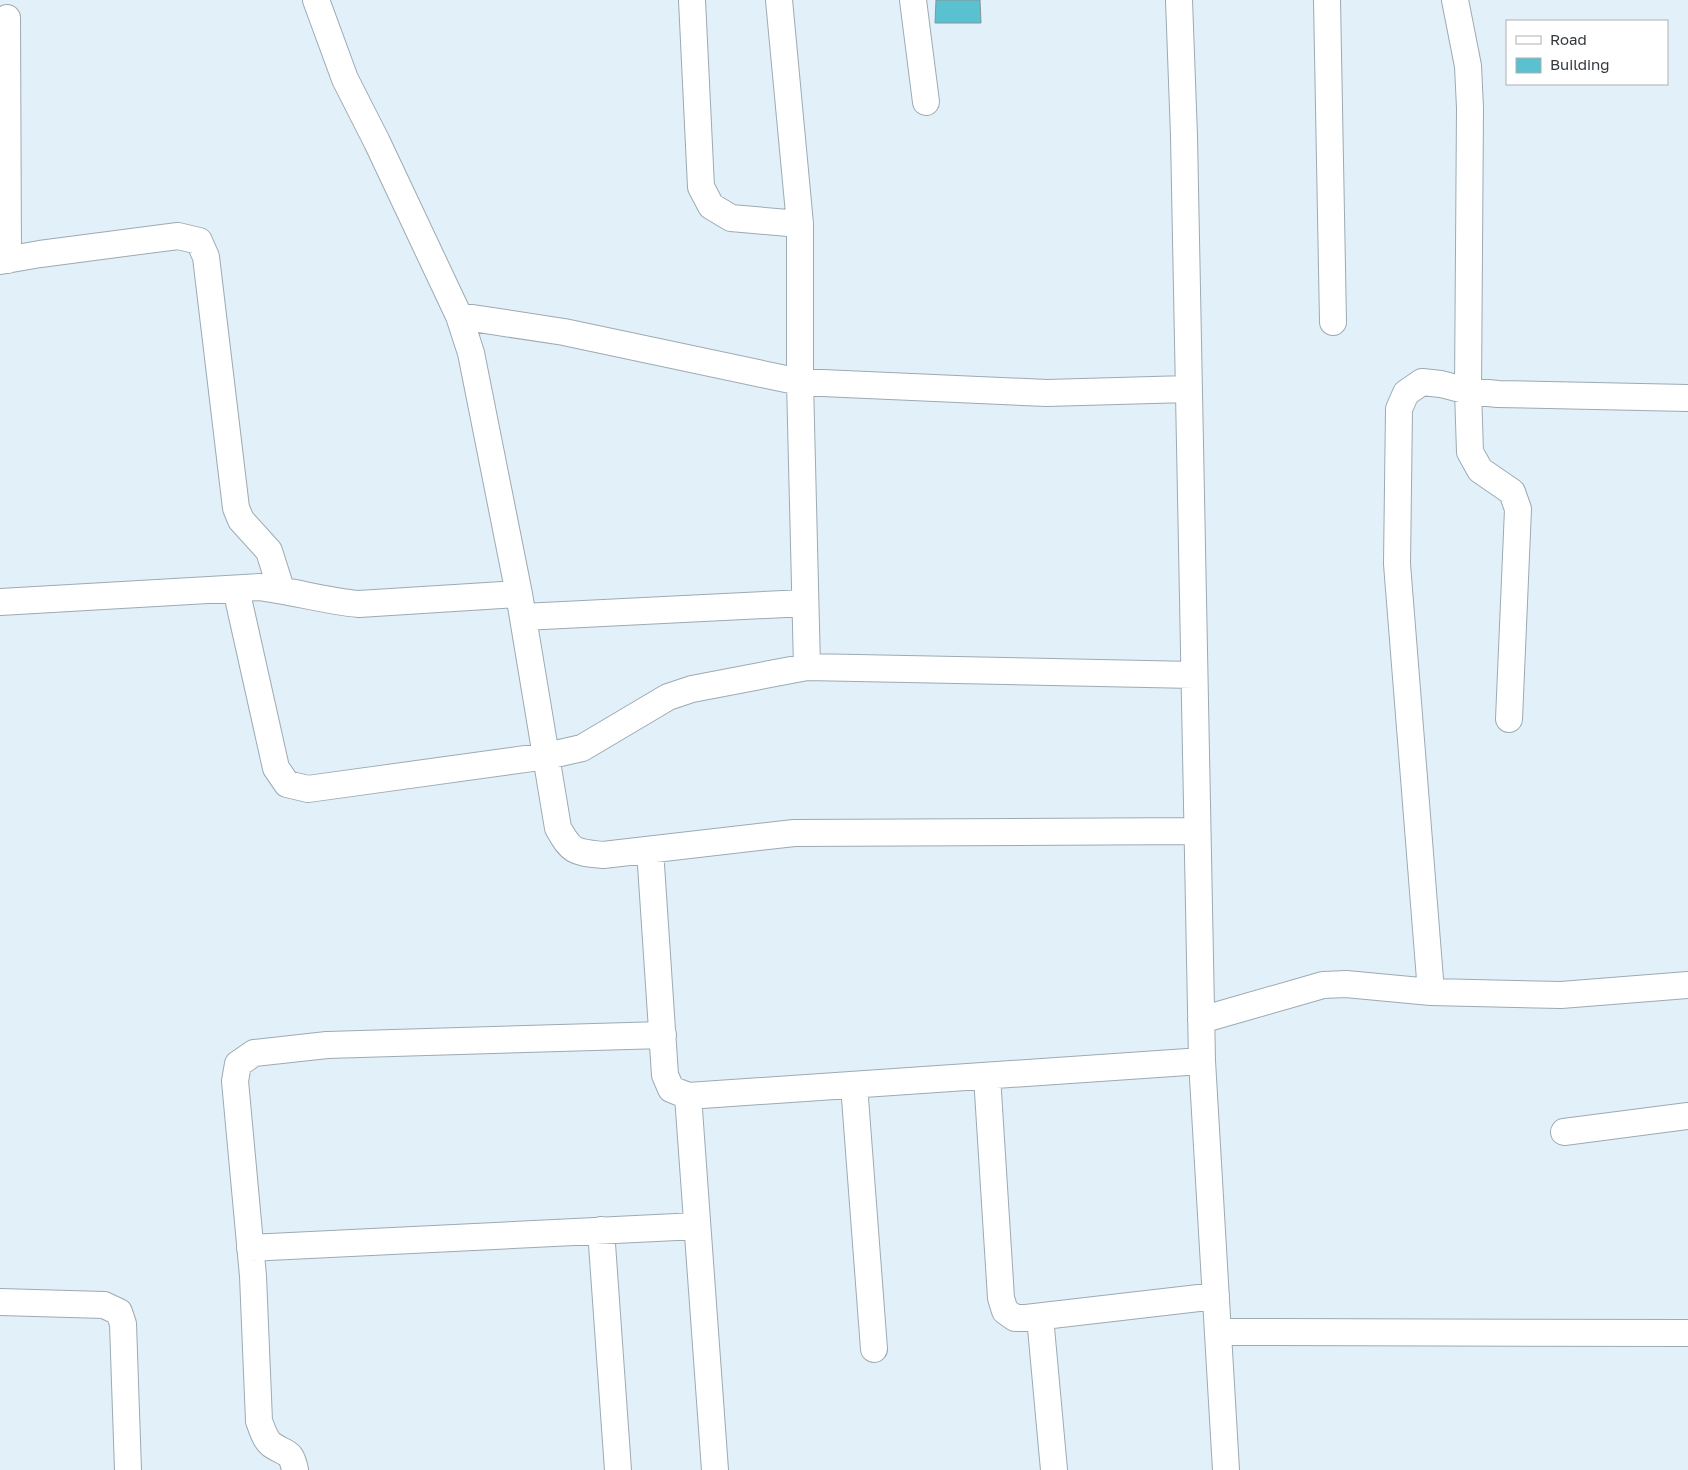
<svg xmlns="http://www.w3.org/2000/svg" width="1688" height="1470" viewBox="0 0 1688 1470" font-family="'Golos Text',sans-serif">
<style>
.building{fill:#59c1d0;stroke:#849598}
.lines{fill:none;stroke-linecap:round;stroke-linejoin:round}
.minor-casing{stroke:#9caab3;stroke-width:28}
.minor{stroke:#fff;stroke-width:26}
</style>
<rect width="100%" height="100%" fill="#e1f0f9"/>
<path class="building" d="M936,0H980L981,23H935Z"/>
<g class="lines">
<g class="minor-casing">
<path id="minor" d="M316,0L345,79L377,142L459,316L471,353L519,594L558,828C572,853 575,852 603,855L794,833L1197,831
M692,0L701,187L711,206L731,218L800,224
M779,0L800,224V382L807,667
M913,0L926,102
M1179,0L1184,136L1202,1061L1226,1470
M1327,0L1333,322
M1455,0L1468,66L1470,108L1468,391L1470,452L1480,470L1512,492L1518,509L1509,719
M7,18L8,260
M0,261L40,254L178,236L199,241L206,257L236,508L241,520L269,551L281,589
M459,316L564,332L800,382L1047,393L1188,389
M236,589L276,768L287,784L308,789L547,756L582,748L668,697L692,689L807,667L1194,675
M0,602L259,587C293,591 325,601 359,604L519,594
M523,617L805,603
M650,850L665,1075L671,1089L688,1096L1202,1061
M1431,992L1397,564L1399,409L1406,393L1422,382L1441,384L1468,391L1498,394L1688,398
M1201,1020L1323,985L1346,984L1431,992L1561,995L1688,985
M987,1076L1001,1298L1005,1311L1015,1318H1026L1216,1296
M854,1085L874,1349
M688,1096L715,1470
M1564,1132L1688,1116
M601,1230L618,1470
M250,1248L697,1226
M0,1302L104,1305L119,1312L123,1324L128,1470
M1040,1317L1054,1470
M1218,1332L1688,1333
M295,1470C291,1450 287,1455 272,1445C265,1440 262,1429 259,1421L253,1276L235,1081L238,1064L254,1053L327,1045L663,1035"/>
</g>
<use href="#minor" class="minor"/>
</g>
<rect x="1506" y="20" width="162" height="65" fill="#ffffff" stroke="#adafb1"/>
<rect x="1516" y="36" width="25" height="8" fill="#ffffff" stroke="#adafb1"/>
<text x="1550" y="45" font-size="15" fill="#32383c">Road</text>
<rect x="1516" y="58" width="25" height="15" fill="#59c1d0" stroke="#adafb1"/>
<text x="1550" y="70" font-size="15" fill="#32383c">Building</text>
</svg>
